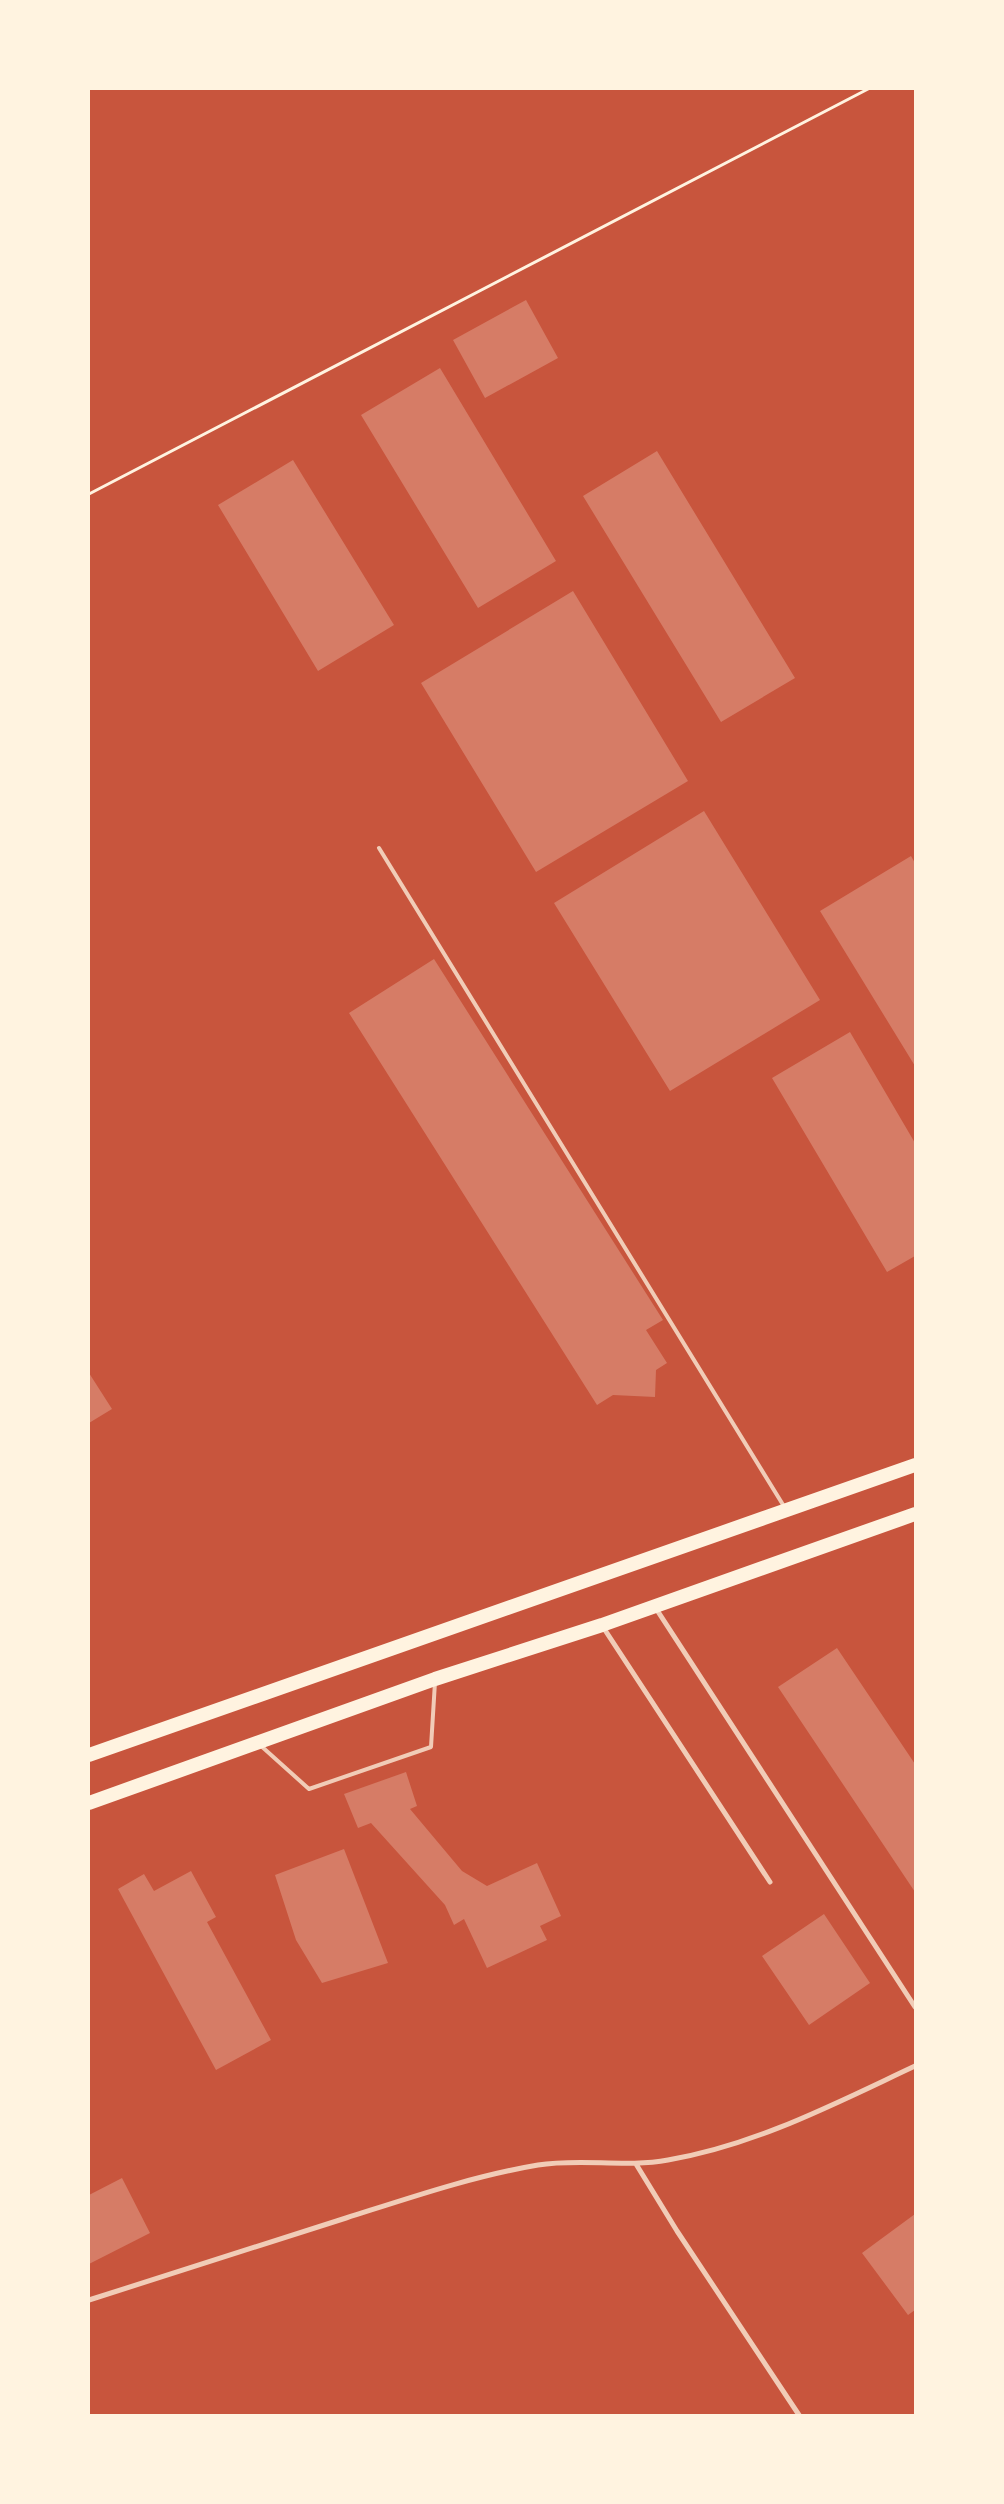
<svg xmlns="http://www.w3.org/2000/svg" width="1004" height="2504" viewBox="0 0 1004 2504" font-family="Signika,sans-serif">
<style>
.building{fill:#d67c66}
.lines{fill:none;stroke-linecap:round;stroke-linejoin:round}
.path{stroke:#fff3e0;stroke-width:3}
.service{stroke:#f1ccb7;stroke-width:4}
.minor{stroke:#f1ccb7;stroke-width:5}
.trunk{stroke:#fff3e0;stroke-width:14}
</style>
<rect width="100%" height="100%" fill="#c8553d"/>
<path class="building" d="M526,300L558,358L485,398L453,340Z
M440,368L556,561L478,608L361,415Z
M657,451L795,678L721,722L583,496Z
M293,460L394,625L318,671L218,505Z
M573,591L688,781L536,872L421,683Z
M704,811L820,1000L670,1091L554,903Z
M911,856L915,863V1066L820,911Z
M434,959L663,1320L646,1330L667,1363L656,1370L655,1397L613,1395L597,1405L349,1013Z
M850,1032L915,1143V1256L887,1272L772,1078Z
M89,1373L112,1409L89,1423Z
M837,1648L915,1764V1892L778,1687Z
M406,1772L417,1806L410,1809L462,1871L487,1886L537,1863L561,1916L540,1926L547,1940L487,1968L464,1919L454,1925L445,1905L371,1823L358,1828L344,1794Z
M344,1849L388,1963L322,1983L296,1940L275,1875Z
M191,1871L216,1917L207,1922L271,2040L216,2070L118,1889L144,1874L154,1891Z
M824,1914L870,1983L809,2025L762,1956Z
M122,2178L150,2233L89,2264V2195Z
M915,2214V2310L908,2315L862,2253Z"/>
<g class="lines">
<path class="path" d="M89,494L868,89"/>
<path class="service" d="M379,848L785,1508
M260,1745L309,1789L431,1747L435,1682"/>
<path class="minor" d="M655,1607L915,2007
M603,1627L770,1882
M636,2164L677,2231L799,2415
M89,2300C174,2273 260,2246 346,2218C409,2198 473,2176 538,2165C581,2158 625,2168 668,2160C756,2145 836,2103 915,2066"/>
<path class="trunk" d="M89,1755L915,1465
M89,1803L435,1679L602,1625L915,1514"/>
</g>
<rect width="1004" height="2504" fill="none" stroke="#fff3e0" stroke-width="180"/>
</svg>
